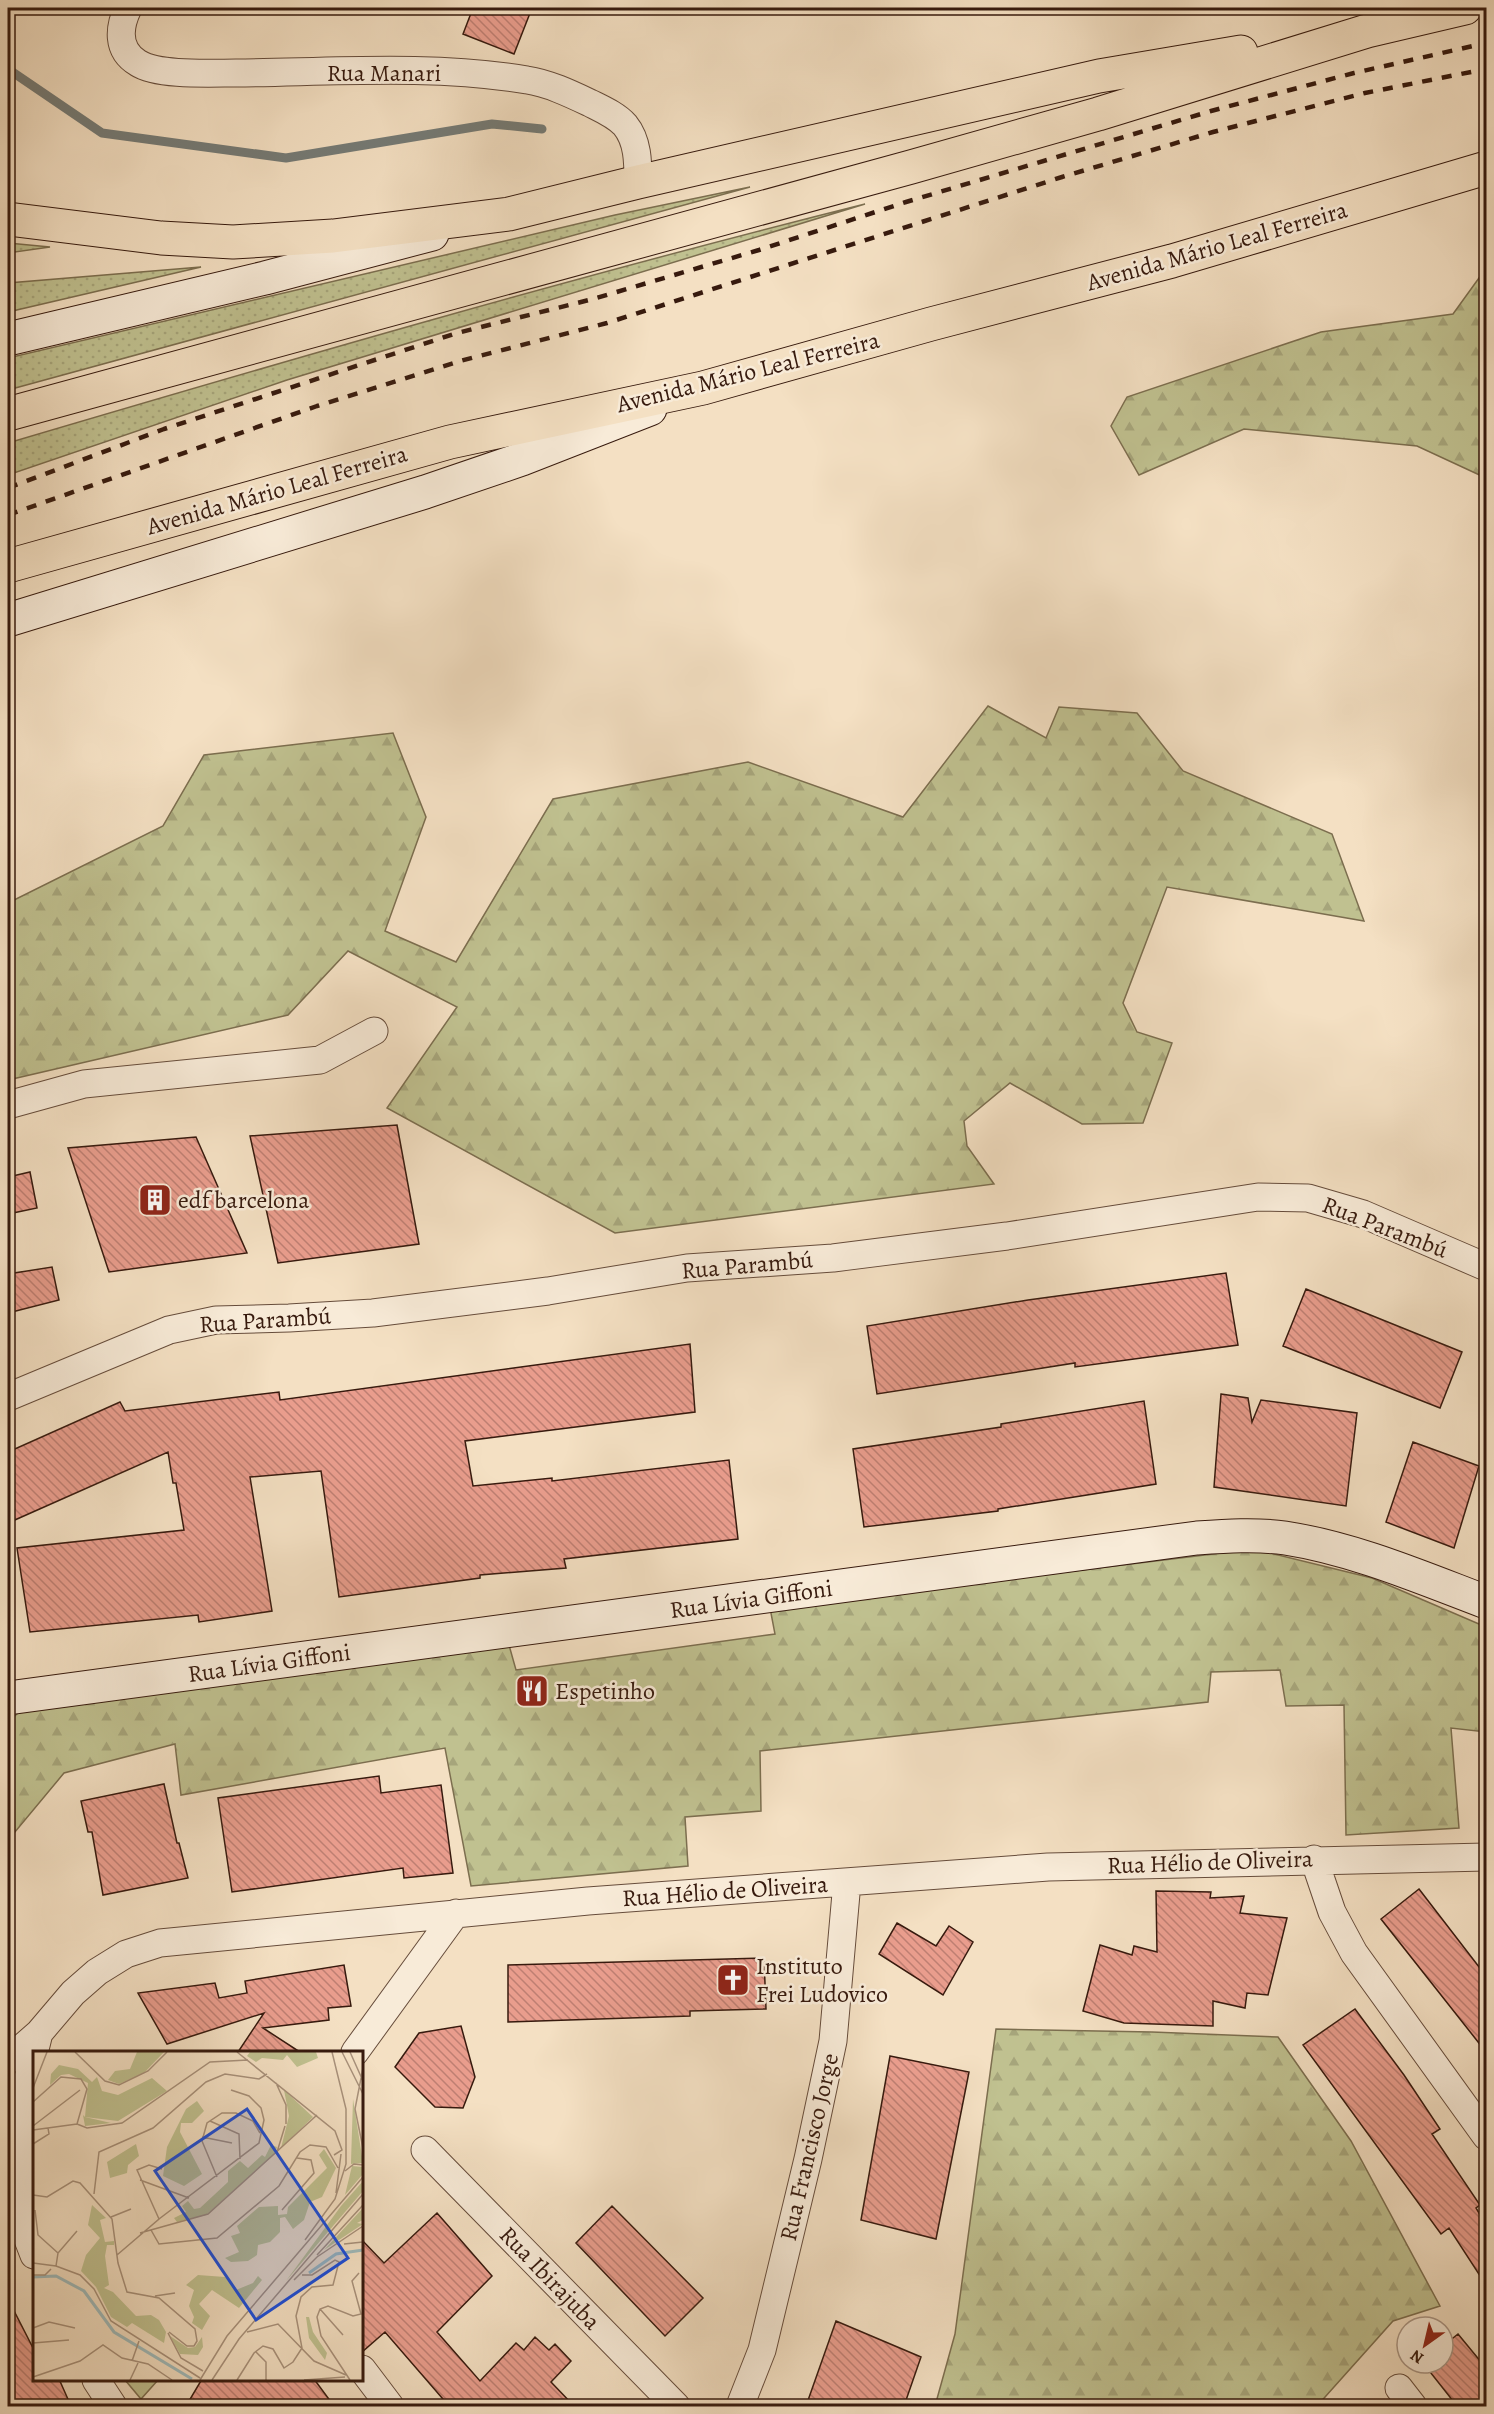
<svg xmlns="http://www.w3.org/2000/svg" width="1494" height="2414" viewBox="0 0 1494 2414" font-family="Alegreya,serif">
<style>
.grass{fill:url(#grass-dots);stroke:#7c6e4f;stroke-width:1.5}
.forest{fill:url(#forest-firs);stroke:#7c6e4f;stroke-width:1.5}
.park{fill:#c0c190;stroke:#7c6e4f;stroke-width:1.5}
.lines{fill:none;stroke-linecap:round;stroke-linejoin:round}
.stream{stroke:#757b76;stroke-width:9}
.building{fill:url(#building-back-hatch);stroke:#371a0e;stroke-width:1.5}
.street-casing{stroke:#664c3b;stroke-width:29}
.secondary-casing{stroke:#371a0e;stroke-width:35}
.highway-casing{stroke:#371a0e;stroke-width:35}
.street{stroke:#f8ebd8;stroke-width:27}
.secondary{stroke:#f8ebd8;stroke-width:33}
.highway{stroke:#f4e0c3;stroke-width:33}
.rail{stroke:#371a0e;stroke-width:4.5;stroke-dasharray:10 10;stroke-linecap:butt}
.labels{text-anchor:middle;stroke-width:5;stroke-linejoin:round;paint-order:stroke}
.street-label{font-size:24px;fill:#371a0e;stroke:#f8ebd8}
.poi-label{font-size:24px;fill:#371a0e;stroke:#f8ebd8;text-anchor:start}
.inset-river{fill:none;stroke:#9fbbbc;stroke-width:3}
.inset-road{fill:none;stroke:#a8917b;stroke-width:1.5}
.view{fill:#1d4ed8;fill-opacity:0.15;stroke:#1d4ed8;stroke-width:3}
.inset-edge{fill:none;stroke:#371a0e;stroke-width:3}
</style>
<defs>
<pattern id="grass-dots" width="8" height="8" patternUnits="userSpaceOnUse" patternTransform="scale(1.5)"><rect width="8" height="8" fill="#c0c190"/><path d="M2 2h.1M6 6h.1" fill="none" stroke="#a6a57b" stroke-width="1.8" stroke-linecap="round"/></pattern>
<pattern id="forest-firs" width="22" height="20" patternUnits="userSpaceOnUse" patternTransform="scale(1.5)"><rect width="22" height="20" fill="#c0c190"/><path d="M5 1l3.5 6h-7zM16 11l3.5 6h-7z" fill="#a6a57b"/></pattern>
<pattern id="building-back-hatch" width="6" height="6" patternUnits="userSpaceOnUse" patternTransform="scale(1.5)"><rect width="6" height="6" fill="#e99d8d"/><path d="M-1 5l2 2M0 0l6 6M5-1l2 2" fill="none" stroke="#be7f72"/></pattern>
</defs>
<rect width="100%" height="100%" fill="#f4e0c3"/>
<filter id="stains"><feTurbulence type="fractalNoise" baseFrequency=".00333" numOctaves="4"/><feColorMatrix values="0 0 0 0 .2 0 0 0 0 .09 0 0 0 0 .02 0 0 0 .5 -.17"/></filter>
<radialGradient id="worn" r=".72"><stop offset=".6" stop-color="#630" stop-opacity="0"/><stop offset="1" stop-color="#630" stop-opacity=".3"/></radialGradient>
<path class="grass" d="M750,187L8,390V358L615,215Z
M865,204L287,380L8,475V443C292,359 577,276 865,204Z
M8,243L50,247L8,253Z
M201,267L8,312V283Z"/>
<path class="forest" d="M1484,271H1486V478L1417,446L1244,429L1139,475L1111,426L1127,397L1321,332L1453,314Z
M988,706L1046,738L1059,707L1137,713L1183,771L1332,834L1364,921L1167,887L1123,1003L1137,1032L1172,1043L1143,1123L1082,1124L1010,1083L964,1121L967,1146L994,1184L615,1233L387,1108L457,1007L348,951L288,1015L8,1080V903L163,826L204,755L393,733L426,817L385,931L456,962L553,799L748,762L903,817Z
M1254,1549L1372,1578L1486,1627V1732L1451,1728L1459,1828L1346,1835L1344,1705L1286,1706L1280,1670L1211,1672L1208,1702L760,1751L761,1811L685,1817L688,1866L471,1886L445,1748L181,1795L175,1744L64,1773L10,1838L8,1836V1722L26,1706L509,1645L516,1670L775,1634L770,1608Z
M996,2029L1152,2032L1278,2037L1351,2141L1440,2306L1393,2321L1317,2406H935L955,2334Z"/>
<path class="park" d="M125,2380H158L141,2399Z"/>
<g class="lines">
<path class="stream" d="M8,69L102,133L286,158L492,124L542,129"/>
</g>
<path class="building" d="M473,8H532L514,54L463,34Z
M397,1125L419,1244L278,1263L250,1136Z
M196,1137L247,1253L109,1272L68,1148Z
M30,1172L37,1208L8,1214V1177Z
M52,1267L59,1300L8,1313V1274Z
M1226,1273L1238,1345L1075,1367V1363L877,1394L867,1326L1028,1300Z
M1306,1289L1462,1352L1440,1408L1283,1346Z
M690,1344L695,1412L465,1441L473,1486L552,1478V1481L729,1460L738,1539L564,1559L566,1568L480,1575V1578L339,1597L321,1471L250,1477L272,1611L199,1622L198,1615L30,1632L17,1548L184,1530L176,1483H173L168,1452L8,1523V1452L120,1402L125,1411L279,1392L280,1400Z
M1221,1394L1248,1398L1252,1422L1261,1400L1357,1413L1346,1506L1214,1487Z
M1144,1401L1156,1484L998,1509V1511L864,1527L853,1449L1001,1427V1424Z
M1413,1442L1479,1466L1454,1548L1386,1522Z
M379,1776L381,1793L441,1785L453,1873L404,1878L403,1868L232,1892L218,1798Z
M164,1784L177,1843H179L188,1878L103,1895L92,1832H88L81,1801Z
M1419,1889L1486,1976V2052L1381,1919Z
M1156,1891L1211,1892L1210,1898L1244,1896L1240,1913L1287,1918L1268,1995L1247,1993L1245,2008L1213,2001V2026L1124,2023L1083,2011L1100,1945L1132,1955L1134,1946L1157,1952Z
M897,1923L936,1946L949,1926L973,1942L943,1995L879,1954Z
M764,1958L766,2009L690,2011V2016L508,2022V1965Z
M344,1965L351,2006L328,2008L329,2020L263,2028L300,2052H238L264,2013L167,2044L138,1993L215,1983L219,1998L247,1993L245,1981Z
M1355,2009L1404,2075L1440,2129L1432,2134L1480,2205L1476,2208L1486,2225V2285L1449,2228L1441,2234L1303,2045Z
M461,2026L475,2077L463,2108L435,2107L395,2067L419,2033Z
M890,2056L969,2072L936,2239L861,2220Z
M612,2206L703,2298L665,2336L576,2243Z
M437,2213L492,2276L437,2332L480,2381L516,2343L524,2350L535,2337L549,2350L555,2344L571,2361L551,2382L574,2406H449L385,2332L362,2352V2240L384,2263Z
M8,2299L34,2350V2379H59L71,2406H8Z
M836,2321L921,2357L904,2406H806Z
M1458,2334L1486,2368V2406H1457L1423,2363H1443V2346Z
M202,2379H314L334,2406H186Z"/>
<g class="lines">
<g class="street-casing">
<path id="street" d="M128,8C119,27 116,50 138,63C158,76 212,73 236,73C330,72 434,64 527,80C548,83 571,94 590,103C602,109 616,115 625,125C638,141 638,162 638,182
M8,1105L84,1084L320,1060L374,1031
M8,1397L169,1330L216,1320L289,1318L373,1313L548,1291L687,1268L833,1258L1007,1236L1258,1197L1308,1198L1363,1214L1486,1267
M1314,1859L1332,1912L1354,1953L1486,2136
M355,2052L456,1913
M8,2060L39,2033L73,1993L97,1972L126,1954L160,1943L588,1901L1048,1867L1486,1857
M425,2150L676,2406
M34,2255L27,2237L19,2201V2161L22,2102L39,2033
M362,2369L390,2406
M96,2380L113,2406
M1399,2388L1413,2406
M740,2406L762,2350L808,2159L833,2041L847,1882"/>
</g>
<g class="secondary-casing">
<path id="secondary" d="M8,339L265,278L432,234
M8,620L425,492L522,459L650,409
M8,1698L1197,1538C1226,1536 1256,1534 1285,1538C1355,1549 1420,1577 1486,1602"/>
</g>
<g class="highway-casing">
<path id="highway" d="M8,219L161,238L233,242L333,236L509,214L638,182L1099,76L1241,52
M8,414L911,167L1098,114L1367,31L1465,8
M8,566L450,442L703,388L931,324L1172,261L1486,168"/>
</g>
<use href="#street" class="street"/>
<use href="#secondary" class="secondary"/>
<use href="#highway" class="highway"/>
<path class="rail" d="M8,488L164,429L457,333L593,299L759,250L906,202L1211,111L1354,73L1486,43
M8,515L317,406L460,361L607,323L1062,177L1213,132L1365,93L1486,69"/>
</g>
<defs>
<g id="building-square" transform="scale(1.725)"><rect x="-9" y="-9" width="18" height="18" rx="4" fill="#8f2418" stroke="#f8ebd8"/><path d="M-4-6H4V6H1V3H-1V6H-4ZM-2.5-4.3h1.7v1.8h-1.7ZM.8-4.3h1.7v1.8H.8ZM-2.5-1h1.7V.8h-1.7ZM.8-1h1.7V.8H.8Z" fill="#fff"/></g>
<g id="restaurant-square" transform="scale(1.725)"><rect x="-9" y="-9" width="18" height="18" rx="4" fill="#8f2418" stroke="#f8ebd8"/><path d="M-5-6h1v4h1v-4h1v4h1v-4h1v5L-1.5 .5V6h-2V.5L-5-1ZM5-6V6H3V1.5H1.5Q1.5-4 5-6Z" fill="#fff"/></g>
<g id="church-square" transform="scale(1.725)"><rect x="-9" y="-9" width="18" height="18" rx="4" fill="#8f2418" stroke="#f8ebd8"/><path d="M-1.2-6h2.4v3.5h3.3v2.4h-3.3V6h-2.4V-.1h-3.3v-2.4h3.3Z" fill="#fff"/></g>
</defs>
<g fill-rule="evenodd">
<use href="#building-square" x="155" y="1200"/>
<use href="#restaurant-square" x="532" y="1691"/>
<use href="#church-square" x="733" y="1980"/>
</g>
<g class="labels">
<g class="street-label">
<text x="384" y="81">Rua Manari</text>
<text transform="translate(1217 246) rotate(-16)" y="8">Avenida Mário Leal Ferreira</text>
<text transform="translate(748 372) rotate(-14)" y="8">Avenida Mário Leal Ferreira</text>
<text transform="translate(277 490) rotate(-16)" y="8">Avenida Mário Leal Ferreira</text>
<text transform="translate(1385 1227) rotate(21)" y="8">Rua Parambú</text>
<text transform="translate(747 1265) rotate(-5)" y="8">Rua Parambú</text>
<text transform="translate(265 1320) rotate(-4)" y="8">Rua Parambú</text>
<text transform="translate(751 1599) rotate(-8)" y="8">Rua Lívia Giffoni</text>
<text transform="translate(269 1663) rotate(-8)" y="8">Rua Lívia Giffoni</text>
<text transform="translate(1210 1862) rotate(-2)" y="8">Rua Hélio de Oliveira</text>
<text transform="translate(725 1891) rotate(-4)" y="8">Rua Hélio de Oliveira</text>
<text transform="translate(809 2147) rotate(-77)" y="8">Rua Francisco Jorge</text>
<text transform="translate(550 2278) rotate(46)" y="8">Rua Ibirajuba</text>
</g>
<g class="poi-label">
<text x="178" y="1208">edf barcelona</text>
<text x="555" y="1699">Espetinho</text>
<text x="756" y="1974">Instituto<tspan x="756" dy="28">Frei Ludovico</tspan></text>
</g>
</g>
<g transform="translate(33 2051)">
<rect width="330" height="330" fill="#f4e0c3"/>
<path d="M320,48L330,112L318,113V111ZM50,64L52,66L78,72L52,75ZM319,115L330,116V123L312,144ZM330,130V140L253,230L308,155ZM330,157V169L324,172L330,173L291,199Z" fill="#c0c190"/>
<path d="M104,1H131L111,22L86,33L75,29L82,20L97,18ZM217,1H283L285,7L264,16L254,4L250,9L229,7L223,11L214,5ZM26,14L45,18L59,31L64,26L69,40L85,44L119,27L134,40L85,70L52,66L55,32L36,23L28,24L17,34L18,23ZM251,39L280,66L248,97L256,65ZM164,50L171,60L159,72H148L147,81L169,123L151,135L130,125L134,96L153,58ZM103,93L106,105L95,114L94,122L77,127L74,111ZM238,94L244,96L242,103L173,164L144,171L141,167L153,161L149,155L155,150L161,158L167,157L195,131V120L207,110L215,117L229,104L232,106ZM291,98L303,117L289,146L277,151L271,169L260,178L252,166L247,167V181L237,191L225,194L224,204L215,210L198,211L192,207L206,201L198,185L207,182L204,175L226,156L245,155V164L254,163L255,156L294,117L286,104ZM59,154L73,167L67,169L72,191L81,190V194H74L72,205L76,234L71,237L80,241L103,265L118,264L126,269L133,281L131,292L99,272L94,276L78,266L63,236L48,220L53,204L67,187L55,174ZM165,224L192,226L203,239L220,232L225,225L229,229L206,257L179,239L166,253L177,265L169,279L159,272L161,266L156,255L161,239L153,234ZM273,266H276L280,281L294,302L292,309L276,287ZM137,285L155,297L162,296L169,286L170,296L165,304L147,303Z" fill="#c0c190"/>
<path class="inset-river" d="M276,222L303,203L330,199M0,226L23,225L51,240L81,281L159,328"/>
<path class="inset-road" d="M42,1L72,30L86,34L115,20L134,1M204,1L302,80L309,99L301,104M309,1L330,43M317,1L330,30M330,17L322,58L330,97M243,32L253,54V73M0,37L14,1M0,51L28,26L48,28L54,38L44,73M177,70L206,83L207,108M44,73L54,77L89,72L177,11L215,9M0,75L47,39M0,79L44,73M169,86L199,92M0,93L16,83L15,77M244,101L252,75M312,120L321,113L330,114M184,126L169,90L174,72L189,62H203L220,70L227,82M107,129L156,147M303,142L308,103M61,143L66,101L120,77L173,31L192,23L226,28L234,23M0,144L14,146L40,130L47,132L79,168L85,212L94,241L126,247L162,278L164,290L161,295H154L136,281M2,159L5,184L25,202M249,159L281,122L278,109L264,107M78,166L98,158M126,168L226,92L231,69L228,57L216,45L198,39M118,179L126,193L184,187L246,135L267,101L277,94L293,96L305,117M107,182L175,163L284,64M272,189L302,148L313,113V58L299,1M311,193L330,191M84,204L126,168L104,119L116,114L129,118M284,204L330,154M0,212L23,215L47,224L61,238L78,270L167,327M23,215L25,202L44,180M0,224H12L18,218M261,229L284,206L330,175M122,245L142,242M287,258L310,284M0,277L16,271L42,277M214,281L245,273L281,310L313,324M135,282L148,307L170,320M0,292L36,289M223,301L233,311V329M99,310L106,290M0,326L47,310L70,294L89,307L115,313L139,329M97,329L105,312M167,329L194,285L330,126M179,329L206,288L330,143M204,329L221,302L230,295L240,298L251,317L260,311L269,297L263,265L268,246L279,236L300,234L306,211L302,209L279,224H269M271,329L312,326M317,329L288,285L284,266L287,258L295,255L320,265L328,263L319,230L326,222"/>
<path class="view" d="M214,58L315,207L223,269L122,120Z"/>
<rect width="330" height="330" class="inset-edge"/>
</g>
<rect width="1494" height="2414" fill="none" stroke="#f4e0c3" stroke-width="30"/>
<rect x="9" y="9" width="1476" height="2396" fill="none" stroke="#371a0e" stroke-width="3"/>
<rect x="15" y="15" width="1464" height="2384" fill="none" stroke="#371a0e" stroke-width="1.5"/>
<g transform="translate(1425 2345) rotate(214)"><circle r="28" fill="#f8ebd8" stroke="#ab9787" stroke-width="1.5"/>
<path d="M0-4.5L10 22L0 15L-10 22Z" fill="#8f2418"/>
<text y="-9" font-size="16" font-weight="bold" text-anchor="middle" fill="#371a0e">N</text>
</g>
<rect width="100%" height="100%" filter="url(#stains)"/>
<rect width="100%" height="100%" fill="url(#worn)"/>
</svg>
